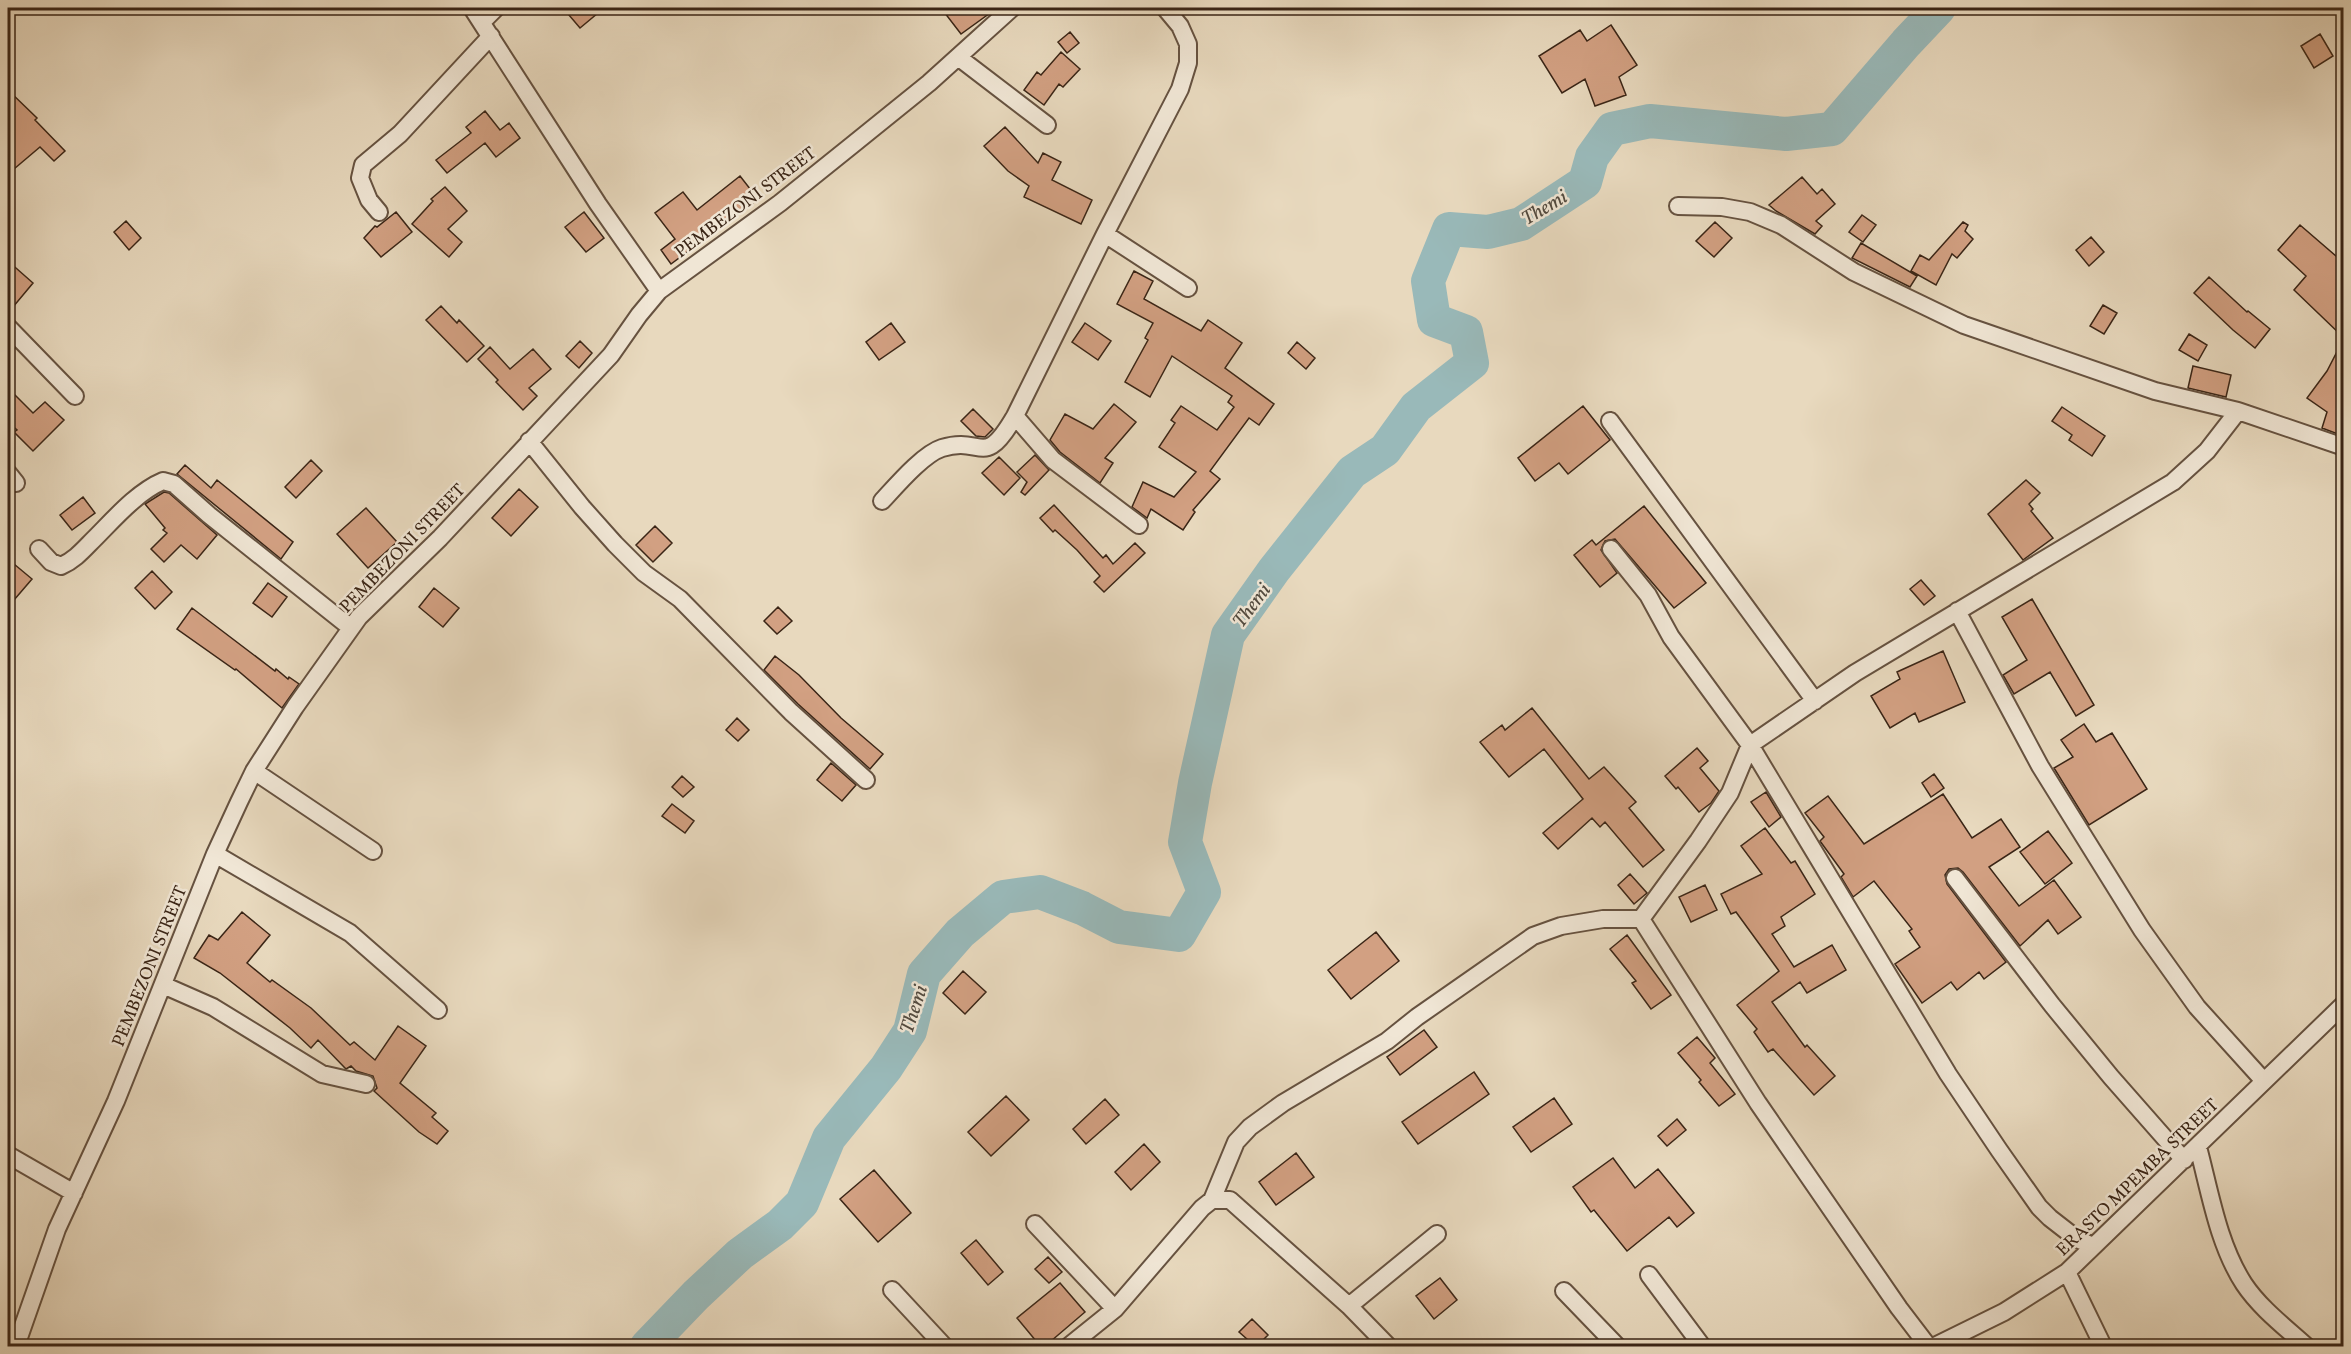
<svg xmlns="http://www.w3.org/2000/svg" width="2351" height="1354" viewBox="0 0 2351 1354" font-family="Vollkorn,serif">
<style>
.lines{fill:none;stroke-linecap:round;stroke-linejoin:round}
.river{stroke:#99b9b9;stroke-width:34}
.building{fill:#d2a082;stroke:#3a2516;stroke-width:1.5}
.street-casing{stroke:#665240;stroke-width:20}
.street{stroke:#f0e6d5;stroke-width:16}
.labels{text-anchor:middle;stroke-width:5;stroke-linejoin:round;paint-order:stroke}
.street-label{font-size:18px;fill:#3a2516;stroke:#f0e6d5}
.water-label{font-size:20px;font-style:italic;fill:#524a3f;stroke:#f0e6d5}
</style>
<rect width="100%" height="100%" fill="#e8d9be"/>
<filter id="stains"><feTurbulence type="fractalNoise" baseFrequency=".00333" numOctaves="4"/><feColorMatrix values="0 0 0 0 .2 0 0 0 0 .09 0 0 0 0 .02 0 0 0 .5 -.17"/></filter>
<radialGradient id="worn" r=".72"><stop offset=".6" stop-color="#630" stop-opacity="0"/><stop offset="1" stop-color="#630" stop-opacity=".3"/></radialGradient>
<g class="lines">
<path class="river" d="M647,1346L696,1295L740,1254L780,1225L802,1203L829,1138L886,1068L910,1031L924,974L960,933L1003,897L1040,892L1082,908L1119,927L1179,935L1204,892L1185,842L1195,783L1228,635L1274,570L1352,472L1385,450L1416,407L1472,363L1466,332L1434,320L1428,281L1449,229L1488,232L1521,224L1585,182L1592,157L1612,129L1650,121L1786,134L1832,129L1906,43L1939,8"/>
</g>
<path class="building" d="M563,8H604L580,28Z
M941,8H997L961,34Z
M1611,25L1637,65L1619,77L1626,95L1595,106L1585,79L1562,93L1539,56L1580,30L1587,41Z
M1070,32L1079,43L1067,53L1058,42Z
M2320,34L2333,56L2314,68L2301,46Z
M1061,52L1080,69L1063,87L1059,84L1044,105L1024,90L1037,72L1041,75Z
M8,90L37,118L35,120L65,151L54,161L40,147L14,169L8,161Z
M485,111L500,130L509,123L520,138L496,157L485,143L447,173L436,160L471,133L466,127Z
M1005,127L1038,163L1043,153L1061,162L1052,180L1092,200L1081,224L1024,197L1029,186L1008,171L984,146Z
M740,176L758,199L671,264L661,250L675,239L655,213L683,192L697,210Z
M1802,177L1817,194L1822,189L1835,204L1816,221L1822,226L1815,234L1776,211L1769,205Z
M445,187L467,211L448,229L462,242L449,257L412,224L433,201L431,199Z
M396,212L412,232L381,257L364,238L375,226L377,227Z
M584,212L604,238L586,252L565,227Z
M1862,215L1876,225L1863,242L1849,232Z
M126,221L141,238L129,250L114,232Z
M1715,222L1732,238L1714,257L1696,241Z
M1963,222L1968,225L1965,231L1973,239L1957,258L1952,254L1936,285L1911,271L1920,255L1929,260Z
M2300,225L2336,256L2343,250V337L2294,290L2306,276L2278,250Z
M2091,237L2104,252L2089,266L2076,250Z
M1861,243L1917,276L1910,287L1852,258Z
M8,261L33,283L8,313Z
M1134,271L1153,281L1144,299L1201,331L1208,320L1242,343L1225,368L1274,404L1259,425L1249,418L1210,471L1220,479L1193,510L1195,512L1183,530L1151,509L1147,518L1132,507L1143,482L1174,497L1196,472L1159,447L1175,423L1171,420L1181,406L1217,430L1234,407L1228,402L1232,396L1172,356L1150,397L1125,382L1148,340L1145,338L1153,323L1117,304Z
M2209,277L2247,312L2248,311L2270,329L2255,348L2233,330L2194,293Z
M2103,305L2117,313L2104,334L2090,326Z
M441,306L457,323L459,320L484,346L467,362L426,320Z
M891,323L905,342L879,360L866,342Z
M1085,323L1111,341L1098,360L1072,342Z
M2189,334L2207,345L2198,361L2179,350Z
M2343,340V436L2322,428L2327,412L2307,398L2327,371Z
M580,341L592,353L579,368L566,356Z
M1297,342L1315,358L1306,369L1288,353Z
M490,347L510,369L533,349L551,369L529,388L537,396L523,410L496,382L498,380L478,359Z
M2193,366L2231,375L2226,397L2188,388Z
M8,388L33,413L45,402L64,420L33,451L14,432L17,430L8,422Z
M1114,404L1136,422L1105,458L1113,463L1100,483L1060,452L1050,440L1065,414L1093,429Z
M1583,406L1610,440L1568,474L1559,463L1535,481L1518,458Z
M2062,407L2105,436L2092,456L2069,440L2072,435L2052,421Z
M973,409L993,429L985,437L976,436L961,421Z
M1035,455L1049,470L1025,495L1021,492L1027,482L1017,472Z
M999,457L1020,478L1004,495L982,473Z
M311,460L322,471L296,498L285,487Z
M185,465L211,488L217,480L293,542L281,559L177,474Z
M2026,480L2040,493L2029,504L2033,509L2031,511L2053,538L2023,560L1988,514Z
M519,489L538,507L511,536L492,518Z
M164,492L169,493L217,535L197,559L181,545L164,562L151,549L167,533L163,530L165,528L145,504Z
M83,497L95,513L72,530L60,515Z
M1054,505L1103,558L1106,555L1113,564L1135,543L1145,553L1104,592L1094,582L1100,576L1077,550L1055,530L1053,532L1040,518Z
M1644,506L1706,583L1674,608L1615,539L1605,541L1601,550L1617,573L1600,587L1574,555L1592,540L1596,545Z
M366,508L397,542L368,568L337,534Z
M655,526L672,543L653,562L636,545Z
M8,559L32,579L8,607Z
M152,571L172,592L155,609L135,588Z
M1921,580L1935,596L1924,605L1910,589Z
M268,583L287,597L272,617L253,603Z
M434,588L459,608L443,627L419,607Z
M2032,599L2094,705L2076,716L2050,672L2014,694L2003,675L2027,660L2002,617Z
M778,607L792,621L777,634L764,621Z
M192,608L275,671L276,669L288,679L289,677L299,684L282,708L236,669L235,670L177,629Z
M1943,651L1965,702L1919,722L1915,713L1890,728L1871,696L1900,679L1897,672Z
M775,656L799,675L841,718L883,754L870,769L798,704L764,670Z
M1532,708L1589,779L1604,767L1636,802L1629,808L1664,850L1643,867L1605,822L1600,827L1592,818L1558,849L1543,833L1583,799L1544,749L1509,777L1480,742L1502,725L1505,730Z
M737,718L749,730L738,741L726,730Z
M2084,724L2096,742L2112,733L2147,789L2089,825L2054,768L2073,757L2061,740Z
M1697,748L1708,761L1700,768L1719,791L1711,803L1699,812L1678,787L1676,789L1665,776Z
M831,763L856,785L842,801L817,780Z
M1934,774L1944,788L1931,797L1922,783Z
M682,776L694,787L683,797L672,787Z
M1766,792L1781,817L1769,827L1751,802Z
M1943,794L1972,838L2001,819L2020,847L1989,867L2019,906L2054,880L2081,917L2058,934L2048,920L2020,946L1963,872L1958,868L1949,869L1945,875L1947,884L2006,962L1984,979L1979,972L1957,990L1951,982L1922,1003L1895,964L1920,947L1909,931L1912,929L1874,881L1853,897L1841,877L1844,874L1820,841L1824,837L1805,813L1828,796L1864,844Z
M672,804L694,821L685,833L662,816Z
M1765,828L1791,863L1795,861L1815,894L1781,917L1785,926L1772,934L1794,967L1832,945L1846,970L1807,993L1800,982L1772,1002L1805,1047L1807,1045L1835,1076L1814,1095L1773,1049L1768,1052L1754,1032L1757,1029L1737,1005L1779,971L1736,912L1731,914L1721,894L1762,874L1741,846Z
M2048,831L2072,863L2045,884L2020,852Z
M1630,874L1647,893L1634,904L1618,885Z
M1705,885L1717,910L1691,922L1679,897Z
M242,912L270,935L247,963L270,982L272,980L311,1008L350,1045L354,1042L375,1060L398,1026L426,1046L400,1083L436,1113L432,1117L448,1131L437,1144L419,1132L374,1091L377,1088L373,1076L356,1071L351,1066L346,1069L318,1040L311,1048L290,1028L220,973L194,958L209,935L218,940Z
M1376,932L1399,961L1351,999L1328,970Z
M1627,935L1671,995L1651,1009L1632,983L1636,981L1610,949Z
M963,971L986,992L965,1014L943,993Z
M1424,1030L1437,1047L1400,1075L1387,1057Z
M1697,1037L1715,1058L1710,1063L1735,1094L1719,1106L1699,1082L1701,1080L1678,1053Z
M1474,1072L1489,1094L1418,1144L1402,1122Z
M1006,1096L1029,1120L991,1156L968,1132Z
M1554,1098L1572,1124L1531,1152L1513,1127Z
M1105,1099L1119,1115L1086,1144L1073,1129Z
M1677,1119L1686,1130L1667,1146L1658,1136Z
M1144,1144L1160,1162L1131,1190L1115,1172Z
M1296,1153L1314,1177L1276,1205L1259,1182Z
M1613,1158L1635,1188L1658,1169L1694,1213L1677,1227L1669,1217L1627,1251L1594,1210L1591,1212L1573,1187Z
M874,1170L911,1213L878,1242L840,1199Z
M976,1240L1003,1272L988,1285L961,1253Z
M1048,1257L1062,1272L1049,1283L1035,1269Z
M1440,1278L1457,1300L1434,1319L1416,1296Z
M1060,1283L1085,1312L1044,1347H1041L1017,1318Z
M1252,1319L1268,1335L1256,1347L1239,1332Z"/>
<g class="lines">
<g class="street-casing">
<path id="street" d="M472,8L598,204L659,291
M482,22L496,8
M958,57L1047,125
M1678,206L1722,207L1750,212L1781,225L1854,272L1964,325L2155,391L2238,411L2344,447
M379,212L369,200L360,178L363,165L400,134L491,36
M1105,234L1188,288
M8,327L75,396
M1015,416L1053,460L1139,525
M1610,421L1815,701
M529,441L582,507L615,544L644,573L680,599L791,712L866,780
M8,473L16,483
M882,501C896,486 923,454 942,448C983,435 983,471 1015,416L1105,234L1180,89L1188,63V44L1180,26L1165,8
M39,549L51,562L61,566C75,560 84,549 94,539C114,519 137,492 163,481L174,484L209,515L351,628
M1611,549L1648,595L1671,637L1750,745L1948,1074L1999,1150L2039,1207L2050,1218L2077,1239L2093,1246
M1957,611L2040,766L2142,930L2197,1007L2263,1080
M254,771L373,851
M215,854L350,933L438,1010
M1955,878L2052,1005L2111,1077L2184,1160
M1641,919L1698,841L1730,793L1750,745L1855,673L2173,482L2207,451L2238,411
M1641,919L1758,1103L1899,1308L1928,1346
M163,985L213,1007L322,1074L366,1084
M2198,1147C2210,1192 2218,1244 2244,1284C2260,1308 2285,1327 2306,1346
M8,1155L74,1193
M1212,1200L1236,1142L1250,1127L1283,1103L1387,1041L1417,1017L1533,936L1561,926L1603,919H1641
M1035,1224L1115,1309
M2067,1272L2103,1346
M1649,1275L1702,1346
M892,1290L944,1346
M1564,1291L1617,1346
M1349,1306L1437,1234
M16,1346L57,1229L116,1101L215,854L239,802L254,771L295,707L359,617L440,538L611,355L639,315L659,291L780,203L851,146L929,83L1012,8
M1069,1346L1115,1309L1202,1208L1212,1200H1230L1349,1306L1388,1346
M1935,1346L2004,1312L2067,1272L2344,1004"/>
</g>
<use href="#street" class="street"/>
</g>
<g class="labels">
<g class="street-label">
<text transform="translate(745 202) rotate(-37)" y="6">PEMBEZONI STREET</text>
<text transform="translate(402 548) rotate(-46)" y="6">PEMBEZONI STREET</text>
<text transform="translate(149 966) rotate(-68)" y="6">PEMBEZONI STREET</text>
<text transform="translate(2137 1177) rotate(-44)" y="6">ERASTO MPEMBA STREET</text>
</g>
<g class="water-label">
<text transform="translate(1544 207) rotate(-31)" y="7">Themi</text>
<text transform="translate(1251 605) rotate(-53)" y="7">Themi</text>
<text transform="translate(913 1009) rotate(-72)" y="7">Themi</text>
</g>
</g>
<rect width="2351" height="1354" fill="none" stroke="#e8d9be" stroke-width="30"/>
<rect x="9" y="9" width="2333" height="1336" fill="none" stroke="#3a2516" stroke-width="3"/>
<rect x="15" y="15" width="2321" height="1324" fill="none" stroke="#3a2516" stroke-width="1.5"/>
<rect width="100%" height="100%" filter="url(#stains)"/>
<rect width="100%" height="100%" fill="url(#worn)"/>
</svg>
